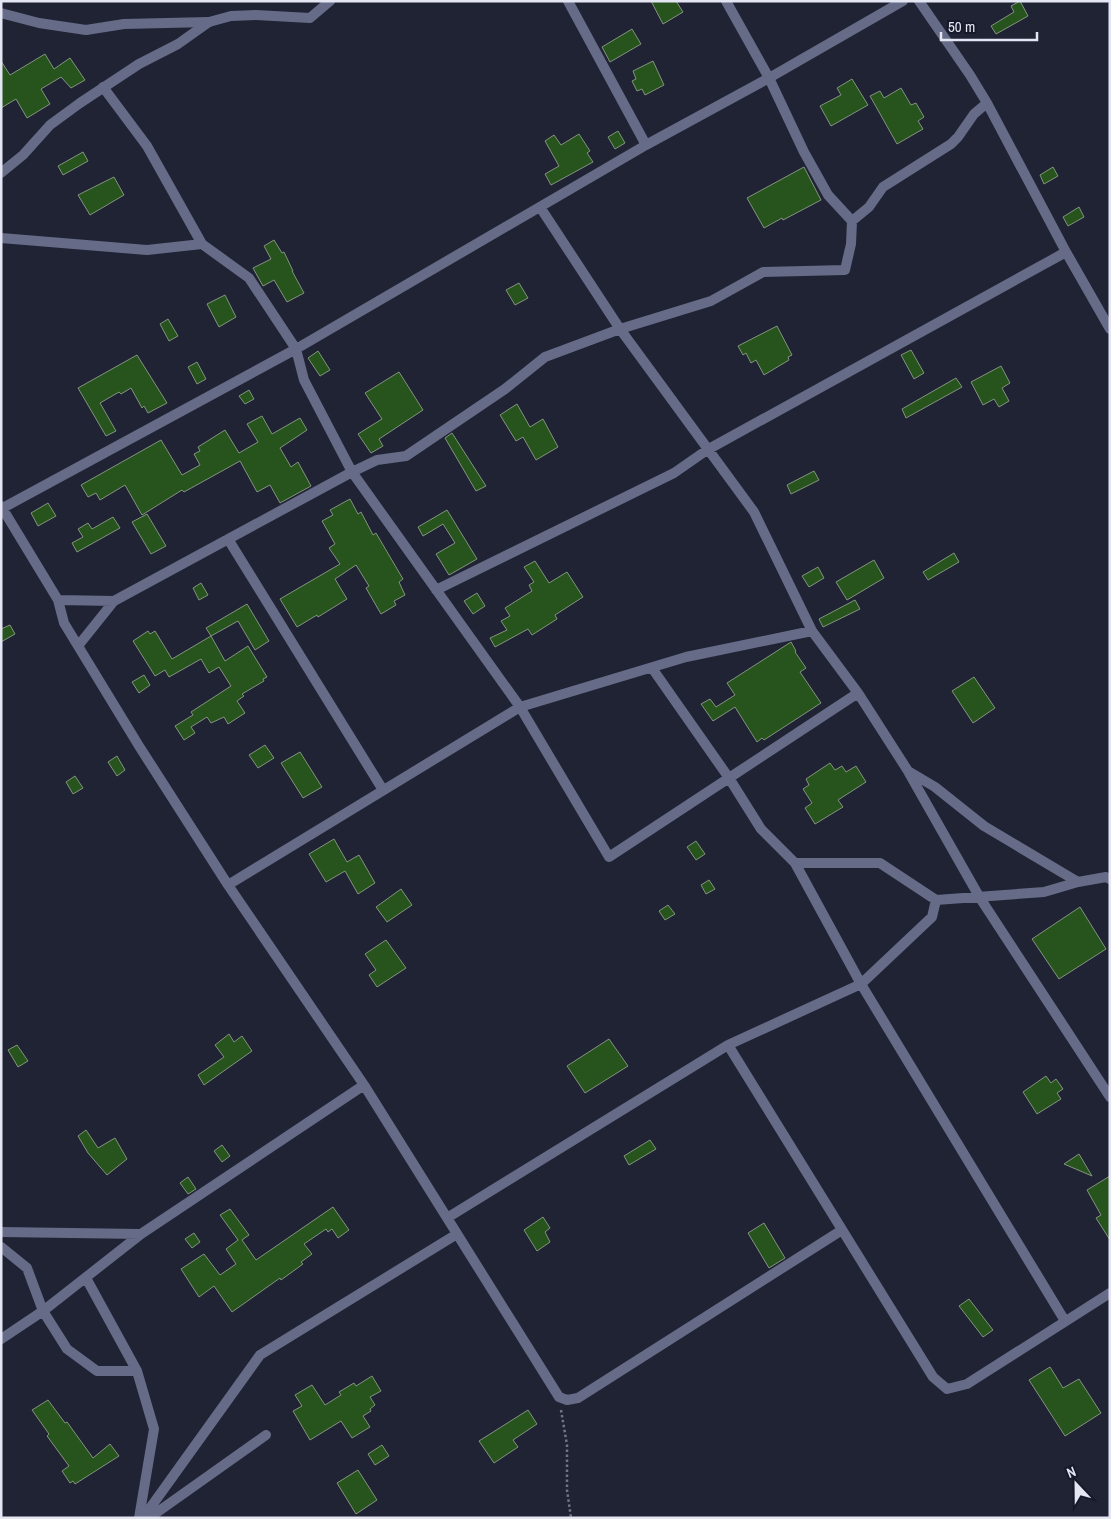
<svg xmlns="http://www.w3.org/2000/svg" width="1111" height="1519" viewBox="0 0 1111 1519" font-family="'Archivo Narrow',sans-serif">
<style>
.building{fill:#27541c;stroke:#839380}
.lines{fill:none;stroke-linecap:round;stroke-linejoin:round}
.path{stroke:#727484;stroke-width:2.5;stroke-dasharray:2.5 2.5;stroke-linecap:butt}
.minor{stroke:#666b87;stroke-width:10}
.tertiary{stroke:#666b87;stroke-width:10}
</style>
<rect width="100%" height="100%" fill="#202334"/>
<path class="building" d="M651,1H676L683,12L663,24Z
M1020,1L1028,16L996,34L991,26L1014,12L1011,6Z
M632,29L641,44L610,62L602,47Z
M45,54L54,69L70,58L85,80L71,88L61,77L41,89L50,104L27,118L16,99L1,108V61L10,75Z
M653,61L664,85L645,95L642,89L637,91L632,81L636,79L633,71Z
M852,79L868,105L831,126L820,106L841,95L837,88Z
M901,88L911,105L916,103L924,117L918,121L923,129L897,144L870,96L880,91L884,98Z
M618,131L625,143L615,149L608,137Z
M579,134L590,151L587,153L593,162L551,185L545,174L559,166L545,141L554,135L561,145Z
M83,152L88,161L63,175L58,166Z
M804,167L821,200L783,220L782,218L764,228L747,198Z
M1053,167L1058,176L1044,184L1040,175Z
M114,177L124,195L90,215L78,195Z
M1079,207L1084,217L1068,226L1063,217Z
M274,240L282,253L284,252L293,271H292L304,293L287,302L274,280L263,286L253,268L271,259L264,246Z
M519,283L528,298L515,305L506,290Z
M225,295L236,317L219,327L207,304Z
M168,319L178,336L169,341L160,324Z
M777,326L792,355L788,357L789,360L764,375L756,360L751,363L746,353L743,355L738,346Z
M911,350L924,373L914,379L901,355Z
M318,351L330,370L320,376L308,358Z
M137,355L167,403L148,413L144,406L142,408L131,388L121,394L119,392L100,403L116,431L106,436L78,388Z
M197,362L206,379L197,384L188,367Z
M1001,366L1010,383L1002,388L1009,401L999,407L994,399L983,405L971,382Z
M399,372L423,410L379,439L383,446L371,453L358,434L382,419L365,393Z
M956,378L962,387L906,418L902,409Z
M249,390L254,399L245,404L239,396Z
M517,404L530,427L543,419L558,447L536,460L523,437L516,441L500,415Z
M262,416L272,434L300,418L307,430L280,448L291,467L298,462L311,486L280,503L270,485L257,492L240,461L184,492L182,490L142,515L125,485L100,500L96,493L88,497L81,485L161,440L182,475L200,465L194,454L200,451L198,447L225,430L239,453L258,442L247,424Z
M452,433L486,486L476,491L445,438Z
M814,471L819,480L791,494L787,485Z
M350,499L358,514L361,512L373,535L376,533L403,579L399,582L405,595L394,601L396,605L381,614L366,588L369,586L356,565L335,579L347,599L318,617L317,615L297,627L280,599L340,564L329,548L335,544L322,521L333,515L330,510Z
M48,503L56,516L38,526L31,513Z
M447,510L477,559L449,575L436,554L455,543L443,524L423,536L418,527Z
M147,514L166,546L151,554L132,522Z
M113,517L120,528L77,552L72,543L83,537L78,529L88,523L92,529Z
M954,553L959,562L928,580L923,572Z
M874,560L884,578L847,600L836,582Z
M535,561L549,583L567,572L583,597L555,615L557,619L532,635L528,629L495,647L490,638L507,630L501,621L510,616L505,608L532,591L529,585L534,582L524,567Z
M818,567L824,578L809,587L802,576Z
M201,583L208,595L199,600L193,588Z
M477,593L485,606L473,614L464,601Z
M855,600L860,609L823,627L819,619Z
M247,604L269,641L255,650L238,621L211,636L206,628Z
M10,625L15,634L1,642V629Z
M148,631L150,634L155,631L172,659L211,636L225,661L248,646L267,677L263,679L264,681L242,694L244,696L237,701L245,713L228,724L224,717L211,723L207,717L191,727L195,733L184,740L175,726L193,715L191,712L231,686L219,667L209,673L201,659L169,677L165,670L155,676L133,641Z
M791,642L796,651L795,652L806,668L800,672L821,703L764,740L762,738L757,742L735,707L713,721L701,704L710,699L716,707L735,695L727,683Z
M144,675L150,685L139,693L132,682Z
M974,677L995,708L973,723L952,691Z
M265,745L274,758L258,768L249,755Z
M300,752L322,787L303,798L281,763Z
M117,756L125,770L117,776L108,762Z
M830,763L835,770L842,766L846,772L856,766L866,782L838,800L843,807L815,824L805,808L812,803L803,789L809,785L806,779Z
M75,776L83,788L73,794L66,782Z
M334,839L347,862L359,855L375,883L358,894L345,871L326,882L309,854Z
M696,841L705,854L696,860L687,847Z
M709,880L715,889L706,894L701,885Z
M401,889L412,905L387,922L376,907Z
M668,905L675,914L665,920L659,911Z
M1080,907L1106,949L1059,979L1032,939Z
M386,940L406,968L377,987L369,975L376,970L365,954Z
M229,1034L234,1042L242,1036L252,1051L204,1085L198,1075L224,1057L215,1045Z
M609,1039L628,1066L585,1093L567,1066Z
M17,1045L28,1061L18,1067L8,1050Z
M1046,1076L1051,1083L1056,1079L1063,1089L1057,1093L1061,1099L1037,1114L1023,1092Z
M86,1130L98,1148L115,1138L127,1159L107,1175L88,1153L78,1136Z
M650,1140L656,1149L629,1165L624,1156Z
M222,1145L230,1156L222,1162L214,1151Z
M1079,1154L1092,1176L1064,1164Z
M1110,1176V1240L1096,1218L1101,1215L1087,1190Z
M188,1177L196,1189L188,1194L180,1183Z
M333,1207L349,1230L338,1238L332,1229L328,1232L326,1229L304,1244L312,1254L301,1262L303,1264L281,1280L280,1278L232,1312L214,1286L199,1297L181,1269L204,1254L220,1275L236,1264L226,1249L238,1240L220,1215L230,1209L249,1235L242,1240L256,1260Z
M543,1217L550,1228L545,1232L550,1242L537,1251L524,1230Z
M764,1223L785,1258L769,1268L748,1233Z
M194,1233L200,1242L192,1248L185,1239Z
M969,1299L993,1330L983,1337L959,1306Z
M1050,1367L1063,1388L1079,1379L1101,1413L1065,1436L1029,1380Z
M372,1376L381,1391L370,1397L375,1405L370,1409L371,1411L363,1416L370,1427L352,1438L341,1421L310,1440L293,1411L302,1406L295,1395L312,1385L325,1405L341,1395L339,1392L354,1383L356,1386Z
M48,1400L65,1423L67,1422L93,1458L110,1444L119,1456L75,1484L73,1481L70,1483L62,1471L69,1466L47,1436L49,1434L32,1410Z
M528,1410L537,1424L513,1440L518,1447L494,1463L479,1441Z
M382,1445L389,1456L375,1465L368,1454Z
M358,1470L377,1500L356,1514L337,1483Z"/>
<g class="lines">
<path class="path" d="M561,1410L567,1445V1490L571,1518"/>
<path class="minor" d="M568,1L646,145
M1,13L39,23L86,30L124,24L209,22
M103,87L147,146L202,244L249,278L296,349L304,380L352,472L520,707L609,857L729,778L761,829L795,863H880L936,900L1044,892L1078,882L1106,877L1110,879
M987,103L1066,252L1110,329
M540,207L620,329L754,512L812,631L858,693L908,771L935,787L984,826L1078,882
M852,221L869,207L883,187L951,144L958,137L974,114L987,103L970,75L919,1
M1,238L147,250L202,244
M1,506L58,600L64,623L139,746L228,885L364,1085L559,1397L567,1400L578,1398L842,1230
M1,509L296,349L646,145L769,78L903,1
M228,539L383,790
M436,590L674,473L707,450L1066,252
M58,600L114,601
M78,646L114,601L352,472L377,460L406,456L505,389L545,357L620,329L711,301L763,272L845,270L851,244L852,221L828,195L804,152L769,78L726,1
M652,668L729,778L858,693
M909,773L980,898L1110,1097
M795,863L861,984L1065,1321
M228,885L520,707L686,657L812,631
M728,1045L933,1377L947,1389L967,1384L1110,1293
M447,1218L728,1045L861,984L932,917L936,900
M1,1232L141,1234
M1,1247L27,1268L43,1311L67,1349L97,1371H137
M86,1278L137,1371L154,1429L139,1518
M1,1339L43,1311L141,1234L364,1085
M143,1518L260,1355L457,1234
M149,1518L266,1435"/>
<path class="tertiary" d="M1,173L23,155L50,125L80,103L139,64L178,44L209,22L231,16L256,15L310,18L330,1"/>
</g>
<rect width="1111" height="1519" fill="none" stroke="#e4e6f3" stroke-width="5"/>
<g transform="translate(1076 1484) rotate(338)" stroke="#16192a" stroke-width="4" paint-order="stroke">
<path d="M0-4L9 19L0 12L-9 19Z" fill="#e4e6f3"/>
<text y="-8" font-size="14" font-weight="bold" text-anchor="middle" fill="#e4e6f3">N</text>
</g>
<path d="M941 32v8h96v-8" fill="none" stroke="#e4e6f3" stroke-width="2.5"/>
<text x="948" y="32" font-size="15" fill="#e4e6f3" stroke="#16192a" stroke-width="4" paint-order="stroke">50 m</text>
</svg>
